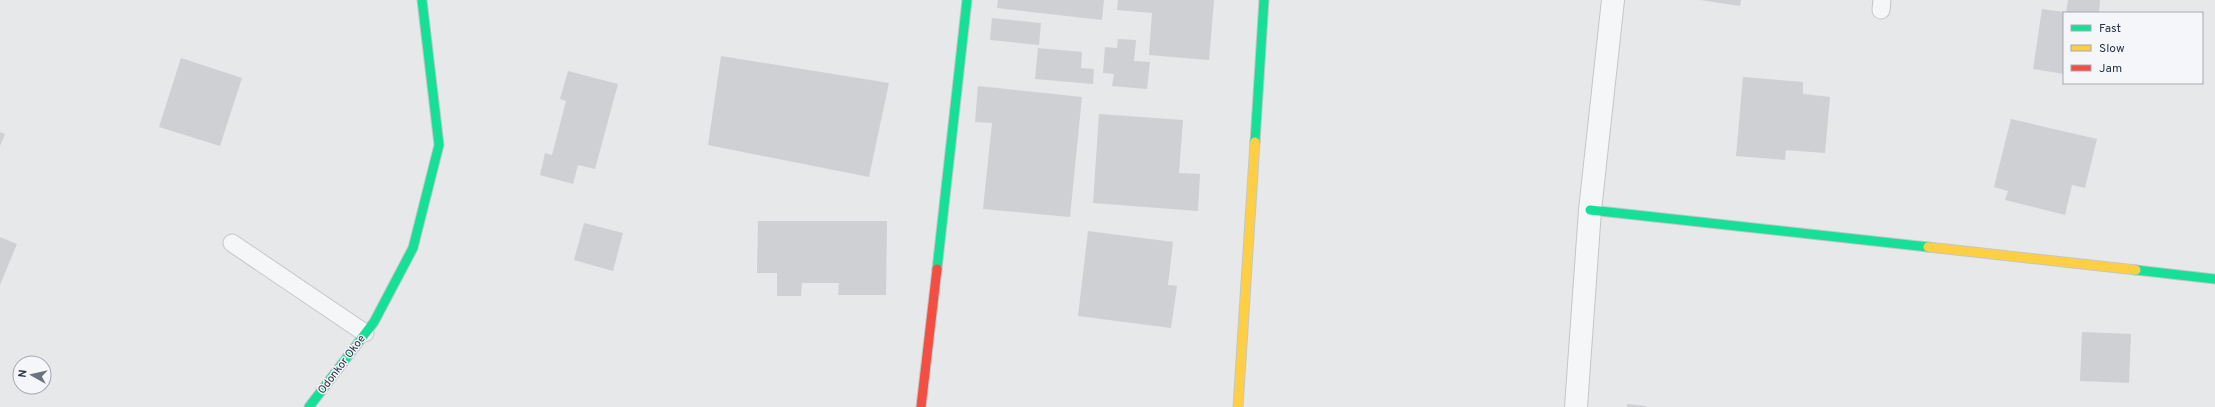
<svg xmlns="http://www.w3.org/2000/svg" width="2215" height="407" viewBox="0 0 2215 407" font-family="Overpass,sans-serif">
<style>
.building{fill:#ced0d3}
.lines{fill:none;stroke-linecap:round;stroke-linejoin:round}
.lane-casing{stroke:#c4c6c8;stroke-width:19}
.street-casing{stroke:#c4c6c8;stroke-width:24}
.fast-casing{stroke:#c4c6c8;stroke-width:11}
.slow-casing{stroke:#c4c6c8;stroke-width:11}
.jam-casing{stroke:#c4c6c8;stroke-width:11}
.lane{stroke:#f5f6f7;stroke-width:17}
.street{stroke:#f5f6f7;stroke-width:22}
.fast{stroke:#16e098;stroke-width:9}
.slow{stroke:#ffcf43;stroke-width:9}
.jam{stroke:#f24e42;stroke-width:9}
.labels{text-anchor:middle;stroke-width:3;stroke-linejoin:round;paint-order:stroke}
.street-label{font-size:11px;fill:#2b3445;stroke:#f4f6f9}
</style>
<rect width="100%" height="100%" fill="#e6e8ea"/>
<path class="building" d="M998,0H1104L1102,20L997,8Z
M1118,0H1214L1209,60L1149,55L1152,13L1117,10Z
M1700,0H1741L1740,6Z
M2068,0H2100L2099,12L2102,13H2066Z
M2042,9L2064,12V74L2033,69Z
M992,18L1041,23L1039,45L990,40Z
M1118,39L1136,40L1134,61L1150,62L1147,89L1112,86L1114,74L1103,73L1105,47L1117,48Z
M1038,48L1082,52L1081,68L1094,69L1093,84L1035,79Z
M721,56L889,83L869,177L708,145Z
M181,58L242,78L220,146L159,127Z
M568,71L618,84L595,169L578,165L573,184L540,175L545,153L552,155L566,101L560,99Z
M1743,77L1803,82V94L1830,97L1825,153L1786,150L1785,160L1736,156Z
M978,86L1082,97L1070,217L983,209L992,123L975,122Z
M1099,114L1183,120L1179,173L1200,174L1198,211L1093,203Z
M2011,119L2097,139L2085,188L2072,185L2065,215L2005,200L2008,191L1994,187Z
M0,132L5,134L0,146Z
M758,221H887L886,295H838L839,283H802L801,296H777V273H757Z
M584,223L623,233L613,271L574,260Z
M1088,231L1173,242L1168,285L1177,286L1171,328L1078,316Z
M0,237L17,244L0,285Z
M2082,332L2131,334L2129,383L2080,381Z
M1627,404L1646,406V407H1627Z"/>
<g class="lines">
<g class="lane-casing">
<path id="lane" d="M1881,10L1882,0
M232,243L365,333"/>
</g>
<g class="street-casing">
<path id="street" d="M1576,407L1590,210L1613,0"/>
</g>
<g class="fast-casing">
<path id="fast" d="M1255,142L1264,0
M1590,210L1928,247
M937,269L967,0
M2136,270L2215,279
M309,407L374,322L413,248L439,145L422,0"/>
</g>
<g class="slow-casing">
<path id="slow" d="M1928,247L2136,270
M1238,407L1255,142"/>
</g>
<g class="jam-casing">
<path id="jam" d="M921,407L937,269"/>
</g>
<use href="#lane" class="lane"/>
<use href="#street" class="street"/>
<use href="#fast" class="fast"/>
<use href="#slow" class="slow"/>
<use href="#jam" class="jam"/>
</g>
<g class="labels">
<g class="street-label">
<text transform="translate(341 364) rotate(-53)" y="4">Odonkor Okoe</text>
</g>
</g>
<rect x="2063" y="12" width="140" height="72" fill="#f4f6f9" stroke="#a4a8b1"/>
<rect x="2071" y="25" width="20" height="6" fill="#16e098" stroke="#a4a8b1"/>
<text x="2099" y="32" font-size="12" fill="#2b3445">Fast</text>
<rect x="2071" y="45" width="20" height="6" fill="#ffcf43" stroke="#a4a8b1"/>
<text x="2099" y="52" font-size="12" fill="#2b3445">Slow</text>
<rect x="2071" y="65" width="20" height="6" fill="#f24e42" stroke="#a4a8b1"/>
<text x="2099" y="72" font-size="12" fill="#2b3445">Jam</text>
<g transform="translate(32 375) rotate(278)"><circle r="19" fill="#f4f6f9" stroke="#a4a8b1"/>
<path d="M0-3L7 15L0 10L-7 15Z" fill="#6c737f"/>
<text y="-6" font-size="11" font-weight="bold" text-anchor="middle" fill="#2b3445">N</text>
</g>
</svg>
